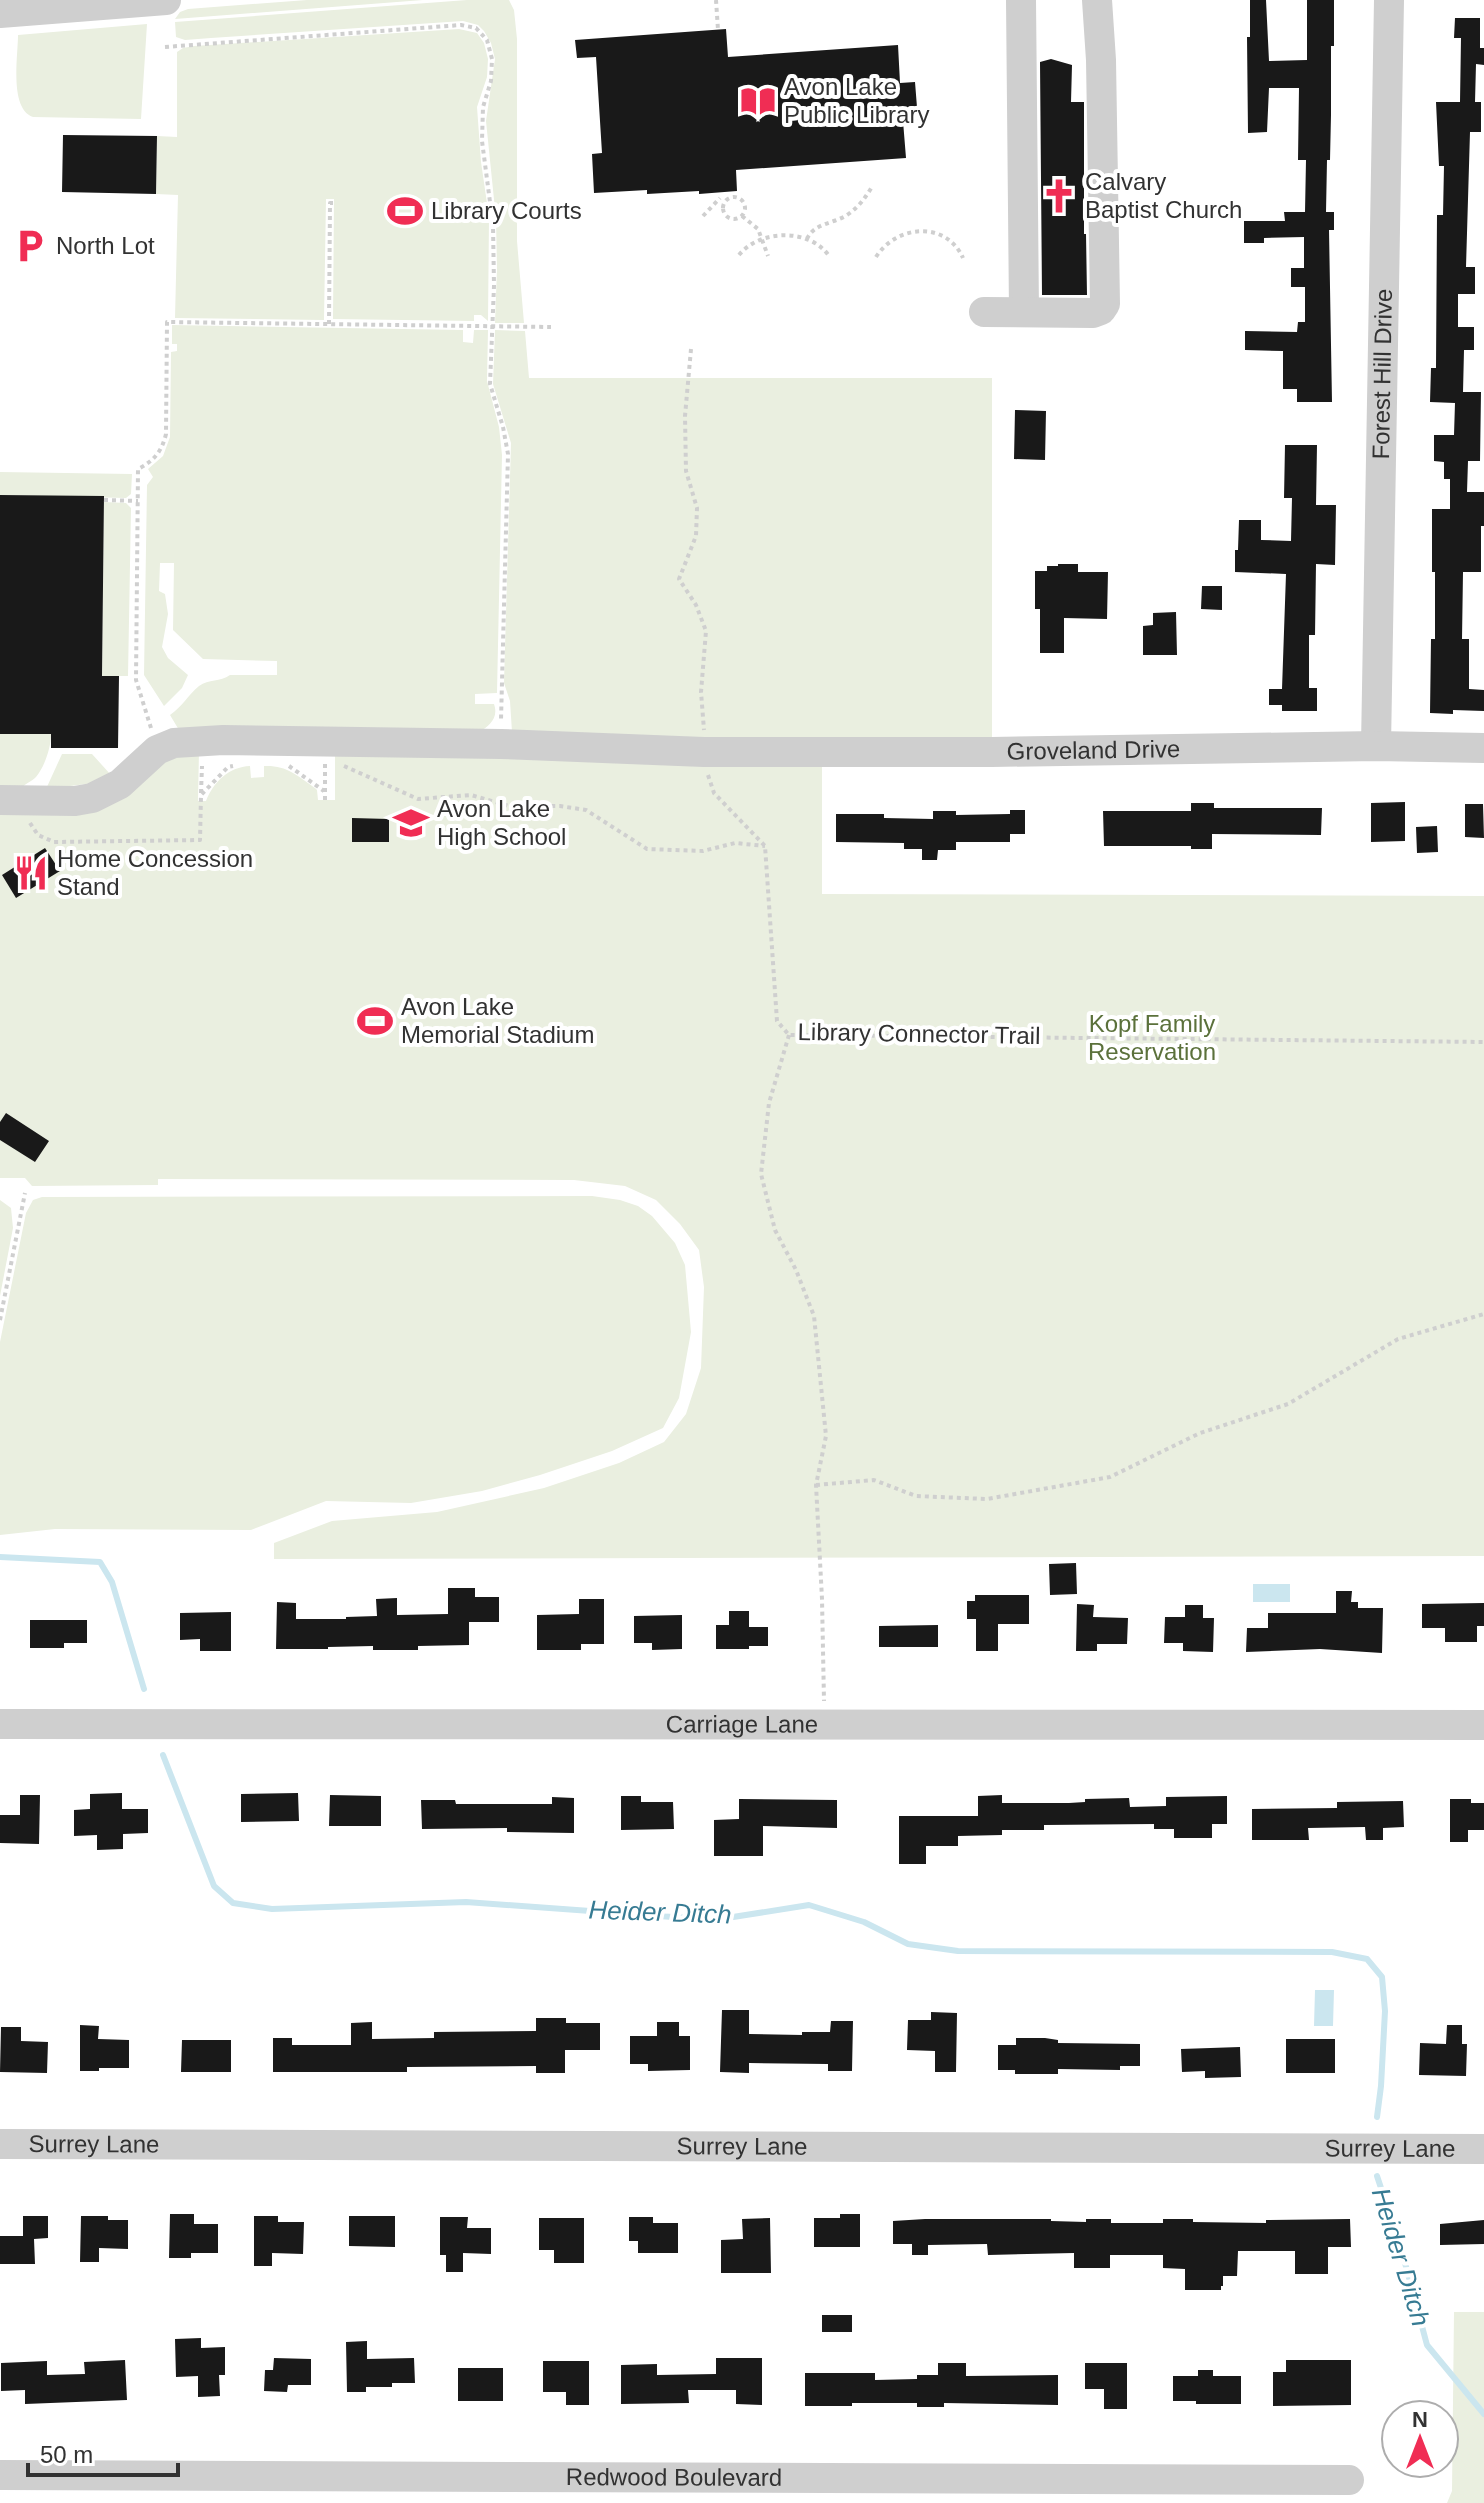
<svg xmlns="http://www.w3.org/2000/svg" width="1484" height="2503" viewBox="0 0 1484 2503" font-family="Arial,sans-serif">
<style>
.green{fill:#eaefe0}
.water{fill:#cbe6ef}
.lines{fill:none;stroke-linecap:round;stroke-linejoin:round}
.stream{stroke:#cbe6ef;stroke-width:6}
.building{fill:#191919}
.path{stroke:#cfcfcf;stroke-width:4;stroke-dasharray:4 4;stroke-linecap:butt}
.minor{stroke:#cfcfcf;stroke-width:30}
.labels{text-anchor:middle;stroke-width:8;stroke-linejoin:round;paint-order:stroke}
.poi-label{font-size:24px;fill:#323232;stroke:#fff;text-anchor:start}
.street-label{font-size:24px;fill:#323232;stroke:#fff}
.park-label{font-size:24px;fill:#5b713b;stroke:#fff}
.water-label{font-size:26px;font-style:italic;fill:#377b93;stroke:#fff}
</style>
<rect width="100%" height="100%" fill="#fff"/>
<path class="green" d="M307,0H423L175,19L180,12L188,9Z
M467,0H509L514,10L517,39V241L524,323H495L497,269L496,219L486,121L495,59L491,43L484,31L478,25L463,21L211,38L185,40L176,37L175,22Z
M147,24L141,119L33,117C9,109 18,56 18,35Z
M459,29L477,33L484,43L488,59L487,77L477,107L481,162L489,217L488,321L481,315H474V321L333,319L334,199H326L324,320L175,318L178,195L156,194L157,136L177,137V52L183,48L194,46Z
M172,325L463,330V342L473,343L474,330H488L487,381L499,427L502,455L497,693L475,694V704H494C499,718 489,726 479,732L179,730L170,715C182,707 188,695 199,686C209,679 220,682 230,675H277V661L203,659L173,630L174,563H160L159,591L165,594L168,614L162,647L168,658L188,675L182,688L164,706L144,675L147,485L153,477L148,469L163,456L170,437L171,352L177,351V344H172Z
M495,330L525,331L529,378H992V747L512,732L510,701L504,683L511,443L493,384Z
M0,472L132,474L131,494L126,498L0,495Z
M104,502L126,503L131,508L128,676H102Z
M0,734H51C51,747 45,766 36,777C31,782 25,783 21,789L0,788Z
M335,741L822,751V894L1484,896V1556L274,1559V1543L332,1521L437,1512L544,1488L619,1463L664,1442L686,1414L701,1368L704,1287L699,1250L680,1224L656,1200L625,1186L574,1180L158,1179V1185L32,1186L25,1178H0V812L71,813L167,756L199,751L198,801H206C214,781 229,767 250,766L251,778L264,777V766C286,765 297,775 315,788L317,790L318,800H335Z
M62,754H92L111,775L102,782L46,789Z
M592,1196L620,1200L638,1206L652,1216L675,1243L685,1265L691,1332L679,1398L663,1428L612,1451L540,1475L482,1491L411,1503L326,1501L251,1530L55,1529L0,1535V1342L26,1213L33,1200L42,1197Z
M0,1200L11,1208L13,1228L0,1296Z
M1454,2312H1484V2503H1447L1452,2491Z"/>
<path class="water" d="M1253,1584H1290V1602H1253Z
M1315,1990H1334L1333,2026H1314Z"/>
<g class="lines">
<path class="stream" d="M0,1557L100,1562L112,1582L144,1689
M163,1755L214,1886L233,1903L272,1909L466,1902L714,1920L809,1905L864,1922L908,1944L958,1951L1332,1952L1367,1959L1382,1977L1385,2011L1381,2086L1377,2117
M1377,2176L1401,2248L1427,2345L1484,2414"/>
</g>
<path class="building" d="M1250,0H1266L1269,61L1307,60V0H1334V46H1331V115L1330,160H1327L1326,212H1334V230H1329L1332,402H1297V389H1283V351L1245,350V331L1297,332L1298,322H1305V287H1291V268H1304V237L1264,238V243H1244V221H1285L1284,212H1305L1306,160H1298L1299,88H1269L1267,132L1248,133L1247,37H1250Z
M1455,18H1480V48H1484V65L1476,64L1475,102H1481V132H1470L1466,267H1475V294H1458V327H1474V350H1464L1463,392H1481L1480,461H1468L1467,492H1484V526H1481V572H1463L1462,639H1469V689L1484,690V711L1453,710V714L1430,713L1431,639H1435V572H1432V509H1450V479H1444V462L1434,461V435H1454L1455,403L1430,402L1431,368H1436L1437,215H1443L1444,166H1439L1436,102H1460L1461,38H1454Z
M726,29L728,57L898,45L900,83L915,82L918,120L903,121L906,158L736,170L737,191L699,194V191L647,194V190L594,193L592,154L602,153L596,57L577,58L575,40Z
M1051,59L1072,65L1071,102H1084V234H1086L1087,295H1042L1040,62Z
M63,135L157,136L156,194L62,192Z
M1015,410L1046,411L1045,460L1014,459Z
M1285,445H1317L1316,505H1336L1335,565L1316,564L1315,635H1309V688H1317V711H1282V705H1269V689H1282L1286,574L1235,572V550H1238L1239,520H1261V540L1291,541L1292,498H1284Z
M0,495L104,496L102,676H119L118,748H51V734H0Z
M1058,564H1078V572H1108L1107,619L1064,618V653H1040V609H1035V571H1047V566H1058Z
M1202,586H1222V610L1201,609Z
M1176,612L1177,655H1143V626L1153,625V613Z
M1405,802V841L1371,842V803Z
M1191,803H1214V808H1322L1321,835L1212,834V849H1191V846H1104L1103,811H1191Z
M1465,804H1483L1484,838L1465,837Z
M1010,810H1025V834H1010V842H956V850H938L937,860H922V849H904V843L836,842V814H884V818L933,819V811H956V815L1010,814Z
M352,818L389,819V842H352Z
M1437,826L1438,852L1417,853L1416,827Z
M45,848L60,871L16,898L2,875Z
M6,1113L49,1141L35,1162L0,1140V1122Z
M1076,1563L1077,1594L1050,1595L1049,1564Z
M448,1588H475V1597H499V1622H469V1645L418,1646V1650H373V1646L328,1647V1649H276L277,1602L296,1603V1619H346V1617L377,1616L376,1599L397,1598V1615L448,1614Z
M1336,1591H1352L1351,1602H1358V1608H1383L1382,1653L1320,1649L1246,1652L1247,1628H1268V1613H1336Z
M975,1595H1029V1624H998V1651H976V1619H967V1601H975Z
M579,1599H604V1644H581V1650H537V1615L579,1614Z
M1484,1603V1626H1477V1642H1445V1628H1422V1604Z
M1077,1604L1094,1605L1093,1617L1128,1618L1127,1644H1097V1651H1076Z
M1185,1605H1203V1618H1214L1213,1652L1183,1651V1643H1164L1165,1617H1185Z
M729,1611H749V1627H768V1646H749V1649H716V1625H729Z
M231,1612V1651H200V1639L180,1640V1613Z
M682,1615V1649L652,1650V1643H634V1616Z
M30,1620H87V1643H64V1648H30Z
M938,1625V1647H879V1626Z
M122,1793V1809H148V1833L123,1834V1849L97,1850V1835L74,1836V1810L90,1809V1794Z
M298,1793L299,1821L241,1822V1794Z
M20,1795H40L39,1844L0,1843V1815H20Z
M330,1795L381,1796V1826H329Z
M1002,1795V1803H1069L1085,1802V1799L1129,1798L1130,1807L1166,1806V1797L1227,1796V1824H1212V1838H1174V1829H1154V1824L1044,1825V1830H1002V1835L958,1836V1846H926V1864H899V1816H978V1796Z
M621,1796H641V1802H673L674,1829L621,1830Z
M552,1797L574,1798V1833L507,1832V1828L422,1829L421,1800H455L456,1804H552Z
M739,1799L837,1800V1828L763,1826V1856H714V1820L739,1819Z
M1450,1799H1471V1803H1484V1830H1468V1842H1450Z
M1403,1801L1404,1827L1383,1828V1840H1366L1365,1827L1308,1828L1309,1840H1252V1809L1337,1808V1802Z
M722,2010H749V2034L802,2035V2032H830L831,2021H853L852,2071H828V2064L749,2063V2073L720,2072Z
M931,2012L957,2013L956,2072H935V2051L907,2050L908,2020H931Z
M536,2018H566V2023H600V2050H565V2073H536V2066L407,2067V2072H273V2038H292V2045H351V2023L372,2022V2039L434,2038V2032L536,2031Z
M657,2022H679V2036H690V2070L648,2071V2064H630V2036H657Z
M80,2025L99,2026L98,2039L129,2040V2068H99V2071H80Z
M1447,2025H1462V2044H1467L1466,2076L1419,2075L1420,2043L1446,2044Z
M1,2027H21V2041L48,2042L47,2073L0,2072Z
M1016,2038H1045L1058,2040V2043L1140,2044V2066H1120V2070L1058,2069V2074H1015V2070H998V2045H1016Z
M1286,2039H1335V2073H1286Z
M182,2040H231V2072H181Z
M1240,2047L1241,2077L1205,2078V2071L1182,2072L1181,2049Z
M170,2214H194V2224H218V2253H191V2258H169Z
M840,2214H860V2247H814V2218H840Z
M23,2216H48V2238L34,2239L35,2264H0V2236H23Z
M81,2216H108V2220H128V2249L99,2248V2262H80Z
M254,2216H278V2222H304L303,2254L272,2253V2266H254Z
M349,2216H395V2247L349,2246Z
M440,2217H468L467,2228H491V2254L463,2253V2272H446V2255H440Z
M629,2217H653V2223H678V2253H638V2241H629Z
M539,2218H584V2263H554V2250H539Z
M770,2218L771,2273H721V2240L743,2239L742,2219Z
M925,2219H1051V2221L1086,2222V2219H1111V2223H1163V2219H1193V2222L1266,2223V2220L1350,2219L1351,2247H1328V2274H1295V2251H1238L1237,2276H1223V2286H1221V2290H1185V2269L1163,2268V2255H1110V2268H1074V2253L988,2255L987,2244L928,2245V2255H912V2244H893V2221Z
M1484,2220V2244L1440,2245V2224Z
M822,2315H852V2332H822Z
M201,2338V2348L225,2347V2375H219L220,2396L198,2397V2376L176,2377L175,2339Z
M367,2341V2359L414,2358L415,2383H392V2387H366V2392H347L346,2342Z
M274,2358L311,2359V2385H288L287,2392L264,2391L265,2370H273Z
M716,2358H762V2405L736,2404V2390H688L689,2403L621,2404V2365L657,2364V2375L716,2374Z
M125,2360L127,2400L25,2404V2390L1,2391V2363L47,2361V2375L85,2374L84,2362Z
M1286,2360H1351V2405L1273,2406V2372H1286Z
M543,2361H589V2405H566V2392H543Z
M938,2363H966V2376L1058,2375V2405L944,2403V2407H917V2403H852V2406H805V2373H875V2380L917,2379V2375H938Z
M1085,2363H1127V2409H1104V2389H1085Z
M458,2368H503V2401H458Z
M1198,2370H1213V2376H1241V2404H1196V2401H1173V2376H1198Z"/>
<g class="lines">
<path class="path" d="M716,0L718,30
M165,47L461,25L476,28L487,40L492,59L491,81L483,107L482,141L493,225L494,286L490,384L503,427L508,454L501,720
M723 208a11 11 0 1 1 22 0a11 11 0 1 1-22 0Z
M703,216L720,198
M742,216L758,229L768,256
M807,239C814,223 833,224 847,215C859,207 866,197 873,185
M739,255C760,229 810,228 829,256
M876,257C896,225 946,220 963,258
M329,324L330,203H334
M691,349L685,416L686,471L697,508L696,536L679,579L696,605L706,631L701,692L704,730
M104,500L138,501
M151,728L136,680L138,469C154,461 162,451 166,434L167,322L551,327
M289,766L324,791
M344,766L418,799L471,795L509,806H560L586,810L647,849L703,851L735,843L765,846
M708,775L714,793L765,846L777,1021L789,1035L1484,1042
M201,793L202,766
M325,800V763
M30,823L38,835L54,842L200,840L201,795L228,767L233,766
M789,1035L769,1103L761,1174L775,1230L796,1270L814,1316L826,1436L816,1485L822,1599L824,1701
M0,1320L25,1193
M816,1485L874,1480L916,1496L987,1499L1110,1477L1200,1433L1288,1404L1398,1339L1484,1314"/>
<g class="minor">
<path d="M1021,0L1024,312"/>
<path d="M0,13L166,0"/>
<path d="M984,312L1093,313L1101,310L1105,304L1101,60L1097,0"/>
<path id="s1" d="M1376,746L1389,0"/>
<path id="s2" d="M0,800L75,801L92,798L120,784L157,750L174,743L223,740L501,744L704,752H992L1376,746L1484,748"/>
<path id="s3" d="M0,1724L1484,1725"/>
<path id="s4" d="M0,2144L1484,2149"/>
<path id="s5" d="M0,2475L1349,2480"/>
</g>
</g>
<defs>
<g id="library-bare" transform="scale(2.76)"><path d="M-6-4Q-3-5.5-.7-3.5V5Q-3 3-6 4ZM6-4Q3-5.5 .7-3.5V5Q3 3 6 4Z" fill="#f02d54" stroke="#fff" stroke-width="2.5" paint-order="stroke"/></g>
<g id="church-bare" transform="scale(2.76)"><path d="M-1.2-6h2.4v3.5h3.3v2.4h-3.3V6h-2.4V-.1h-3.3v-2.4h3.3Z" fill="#f02d54" stroke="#fff" stroke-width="2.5" paint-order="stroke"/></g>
<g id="stadium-bare" transform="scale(2.76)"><path d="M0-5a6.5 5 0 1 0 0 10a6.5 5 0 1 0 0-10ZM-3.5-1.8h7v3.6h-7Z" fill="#f02d54" stroke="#fff" stroke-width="2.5" paint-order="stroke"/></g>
<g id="parking-bare" transform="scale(2.76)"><path d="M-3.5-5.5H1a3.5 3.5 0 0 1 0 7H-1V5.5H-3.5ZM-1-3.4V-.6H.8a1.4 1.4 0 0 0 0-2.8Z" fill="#f02d54" stroke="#fff" stroke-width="2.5" paint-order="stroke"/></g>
<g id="school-bare" transform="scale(2.76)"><path d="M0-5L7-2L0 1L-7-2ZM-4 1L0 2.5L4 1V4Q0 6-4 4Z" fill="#f02d54" stroke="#fff" stroke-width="2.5" paint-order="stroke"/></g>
<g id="restaurant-bare" transform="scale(2.76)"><path d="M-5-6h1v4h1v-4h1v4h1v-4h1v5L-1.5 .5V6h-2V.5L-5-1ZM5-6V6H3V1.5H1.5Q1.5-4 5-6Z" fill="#f02d54" stroke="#fff" stroke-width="2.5" paint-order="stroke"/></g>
</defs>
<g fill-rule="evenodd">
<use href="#library-bare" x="758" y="101"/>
<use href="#church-bare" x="1059" y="196"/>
<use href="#stadium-bare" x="405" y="211"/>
<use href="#parking-bare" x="30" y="246"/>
<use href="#school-bare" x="411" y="823"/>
<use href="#restaurant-bare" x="31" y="873"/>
<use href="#stadium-bare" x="375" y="1021"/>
</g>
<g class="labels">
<g class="poi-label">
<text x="784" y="95">Avon Lake<tspan x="784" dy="28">Public Library</tspan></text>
<text x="1085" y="190">Calvary<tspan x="1085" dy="28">Baptist Church</tspan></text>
<text x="431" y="219">Library Courts</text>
<text x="56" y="254">North Lot</text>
<text x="437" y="817">Avon Lake<tspan x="437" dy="28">High School</tspan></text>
<text x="57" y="867">Home Concession<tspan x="57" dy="28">Stand</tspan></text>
<text x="401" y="1015">Avon Lake<tspan x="401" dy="28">Memorial Stadium</tspan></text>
</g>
<g class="street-label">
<text dy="8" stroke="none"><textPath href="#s1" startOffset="372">Forest Hill Drive</textPath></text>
<text dy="8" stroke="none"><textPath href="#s2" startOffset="1112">Groveland Drive</textPath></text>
<text transform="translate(919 1034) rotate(1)" y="8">Library Connector Trail</text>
<text dy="8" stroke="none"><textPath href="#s3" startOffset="742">Carriage Lane</textPath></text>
<text dy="8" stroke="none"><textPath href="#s4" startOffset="94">Surrey Lane</textPath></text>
<text dy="8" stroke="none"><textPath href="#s4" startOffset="742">Surrey Lane</textPath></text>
<text dy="8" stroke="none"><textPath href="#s4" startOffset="1390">Surrey Lane</textPath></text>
<text dy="8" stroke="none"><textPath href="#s5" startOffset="674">Redwood Boulevard</textPath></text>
</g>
<g class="park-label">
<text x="1152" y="1032">Kopf Family<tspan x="1152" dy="28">Reservation</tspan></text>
</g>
<g class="water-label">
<text transform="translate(660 1912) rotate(2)" y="9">Heider Ditch</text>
<text transform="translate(1401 2257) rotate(73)" y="9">Heider Ditch</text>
</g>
</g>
<g transform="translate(1420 2439)"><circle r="38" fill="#ffffff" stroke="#adadad" stroke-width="2"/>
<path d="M0-6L14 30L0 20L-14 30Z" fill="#f02d54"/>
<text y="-12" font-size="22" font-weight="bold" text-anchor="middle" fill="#323232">N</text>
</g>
<path d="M28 2463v12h150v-12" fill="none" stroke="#323232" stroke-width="4"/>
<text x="40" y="2463" font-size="24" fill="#323232" stroke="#ffffff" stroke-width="6" paint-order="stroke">50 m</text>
</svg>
